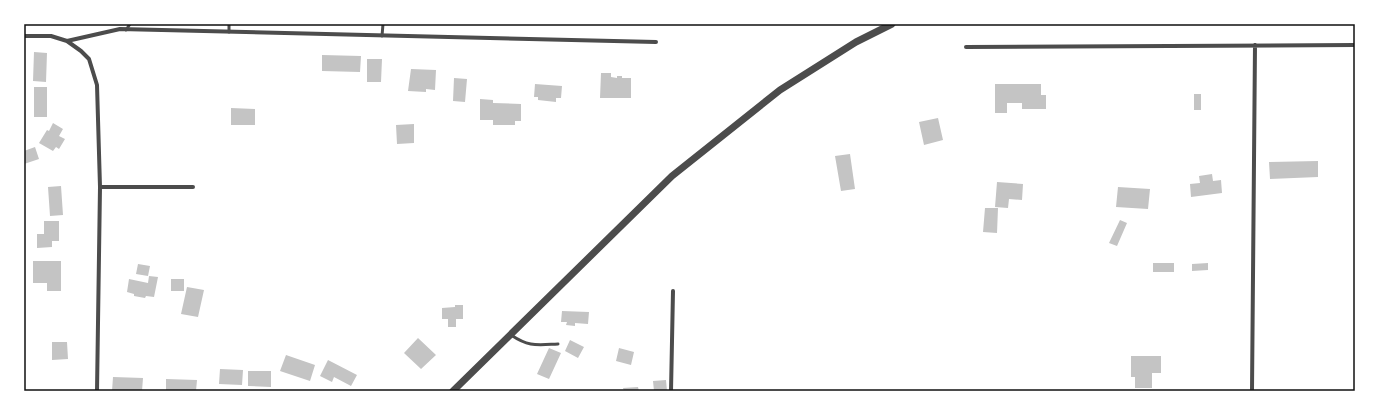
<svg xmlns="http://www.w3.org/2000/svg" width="1379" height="415" viewBox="0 0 1379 415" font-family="Signika,sans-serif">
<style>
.building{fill:#c4c4c4}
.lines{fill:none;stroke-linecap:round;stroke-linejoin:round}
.service{stroke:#4c4c4c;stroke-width:3}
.minor{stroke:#4c4c4c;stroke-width:4}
.tertiary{stroke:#4c4c4c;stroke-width:7}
.neatline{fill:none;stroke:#111;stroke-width:1.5}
</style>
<rect width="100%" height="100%" fill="#fff"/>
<path class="building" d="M34,52L47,53L46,82L33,81Z
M322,55L361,56L360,72L322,71Z
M367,59H382L381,82H367Z
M411,69L436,70L435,90L426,89V92L408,91Z
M601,73H611V77L617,78V76H622V78H631V98H600Z
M454,78L467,79L465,102L453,101Z
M535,84L562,86L561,98H556V102L538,100V97H534Z
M995,84H1041V95H1046V109H1022V103H1007V113H995Z
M34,87H47V117H34Z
M1194,94H1201V110H1194Z
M480,99L493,100V103L521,104V121H515V125H493V120H480Z
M231,108L255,109V125H231Z
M938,118L943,140L924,145L919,122Z
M53,123L63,129L59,136L65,139L59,149L56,147L53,151L39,143L47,130L49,131Z
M414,124V143L397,144L396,125Z
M35,147L39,159L24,164V151Z
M850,154L855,189L841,191L835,156Z
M1318,161V177L1270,179L1269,162Z
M1212,174L1213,181L1221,180L1222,193L1191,197L1190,184L1200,183L1199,176Z
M997,182L1023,184L1022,200L1009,199L1008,208L995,207Z
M61,186L63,215L50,216L48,187Z
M1118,187L1150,189L1148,209L1116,207Z
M985,208H998L997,233L983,232Z
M1120,220L1127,223L1117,246L1109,243Z
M44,221H59V241H52V247L37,248V234H44Z
M33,261H61V291H47V283H33Z
M1153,263H1174V272H1153Z
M1208,263V270L1192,271V264Z
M138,264L150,266L148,276L136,274Z
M149,276L158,277L154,297L146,296L145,298L134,296V294L127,292L129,279L148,283Z
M171,279H184V291H171Z
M187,287L204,290L198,317L181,314Z
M455,305H463V319H456V327H448V319H442V308L455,307Z
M562,311L589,312L588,324L575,323V326L566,325L567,322H561Z
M418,338L436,355L421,369L404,353Z
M570,340L584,347L578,358L565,351Z
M52,342H67L68,359L52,360Z
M549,348L561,353L549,379L537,374Z
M619,348L634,352L631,365L616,361Z
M286,355L315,365L310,381L280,371Z
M1131,356H1161V373H1152V388H1135V377H1131Z
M328,360L357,375L351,386L334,377L332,382L320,376Z
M220,369L243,370L242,385L219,384Z
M248,371H271V387L248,386Z
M113,377L143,378L142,391H112Z
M166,379L197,380L196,391H166Z
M666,380L667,391H654L653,381Z
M638,387L639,391H624L623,388Z"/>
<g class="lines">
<path class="service" d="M126,30L130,24
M229,32V24
M382,36L383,24
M511,335C529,347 536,345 558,344"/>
<path class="minor" d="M24,36H51L67,41L120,29L656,42
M67,41L81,51L89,59L97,85L100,187L97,391
M966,47L1355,45
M100,187H193
M671,391L673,291
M1252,391L1255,45"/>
<path class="tertiary" d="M453,391L672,176L780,90L856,42L892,24"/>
</g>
<rect width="1379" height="415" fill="none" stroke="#ffffff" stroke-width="50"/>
<rect x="25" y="25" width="1329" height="365" class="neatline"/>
</svg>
